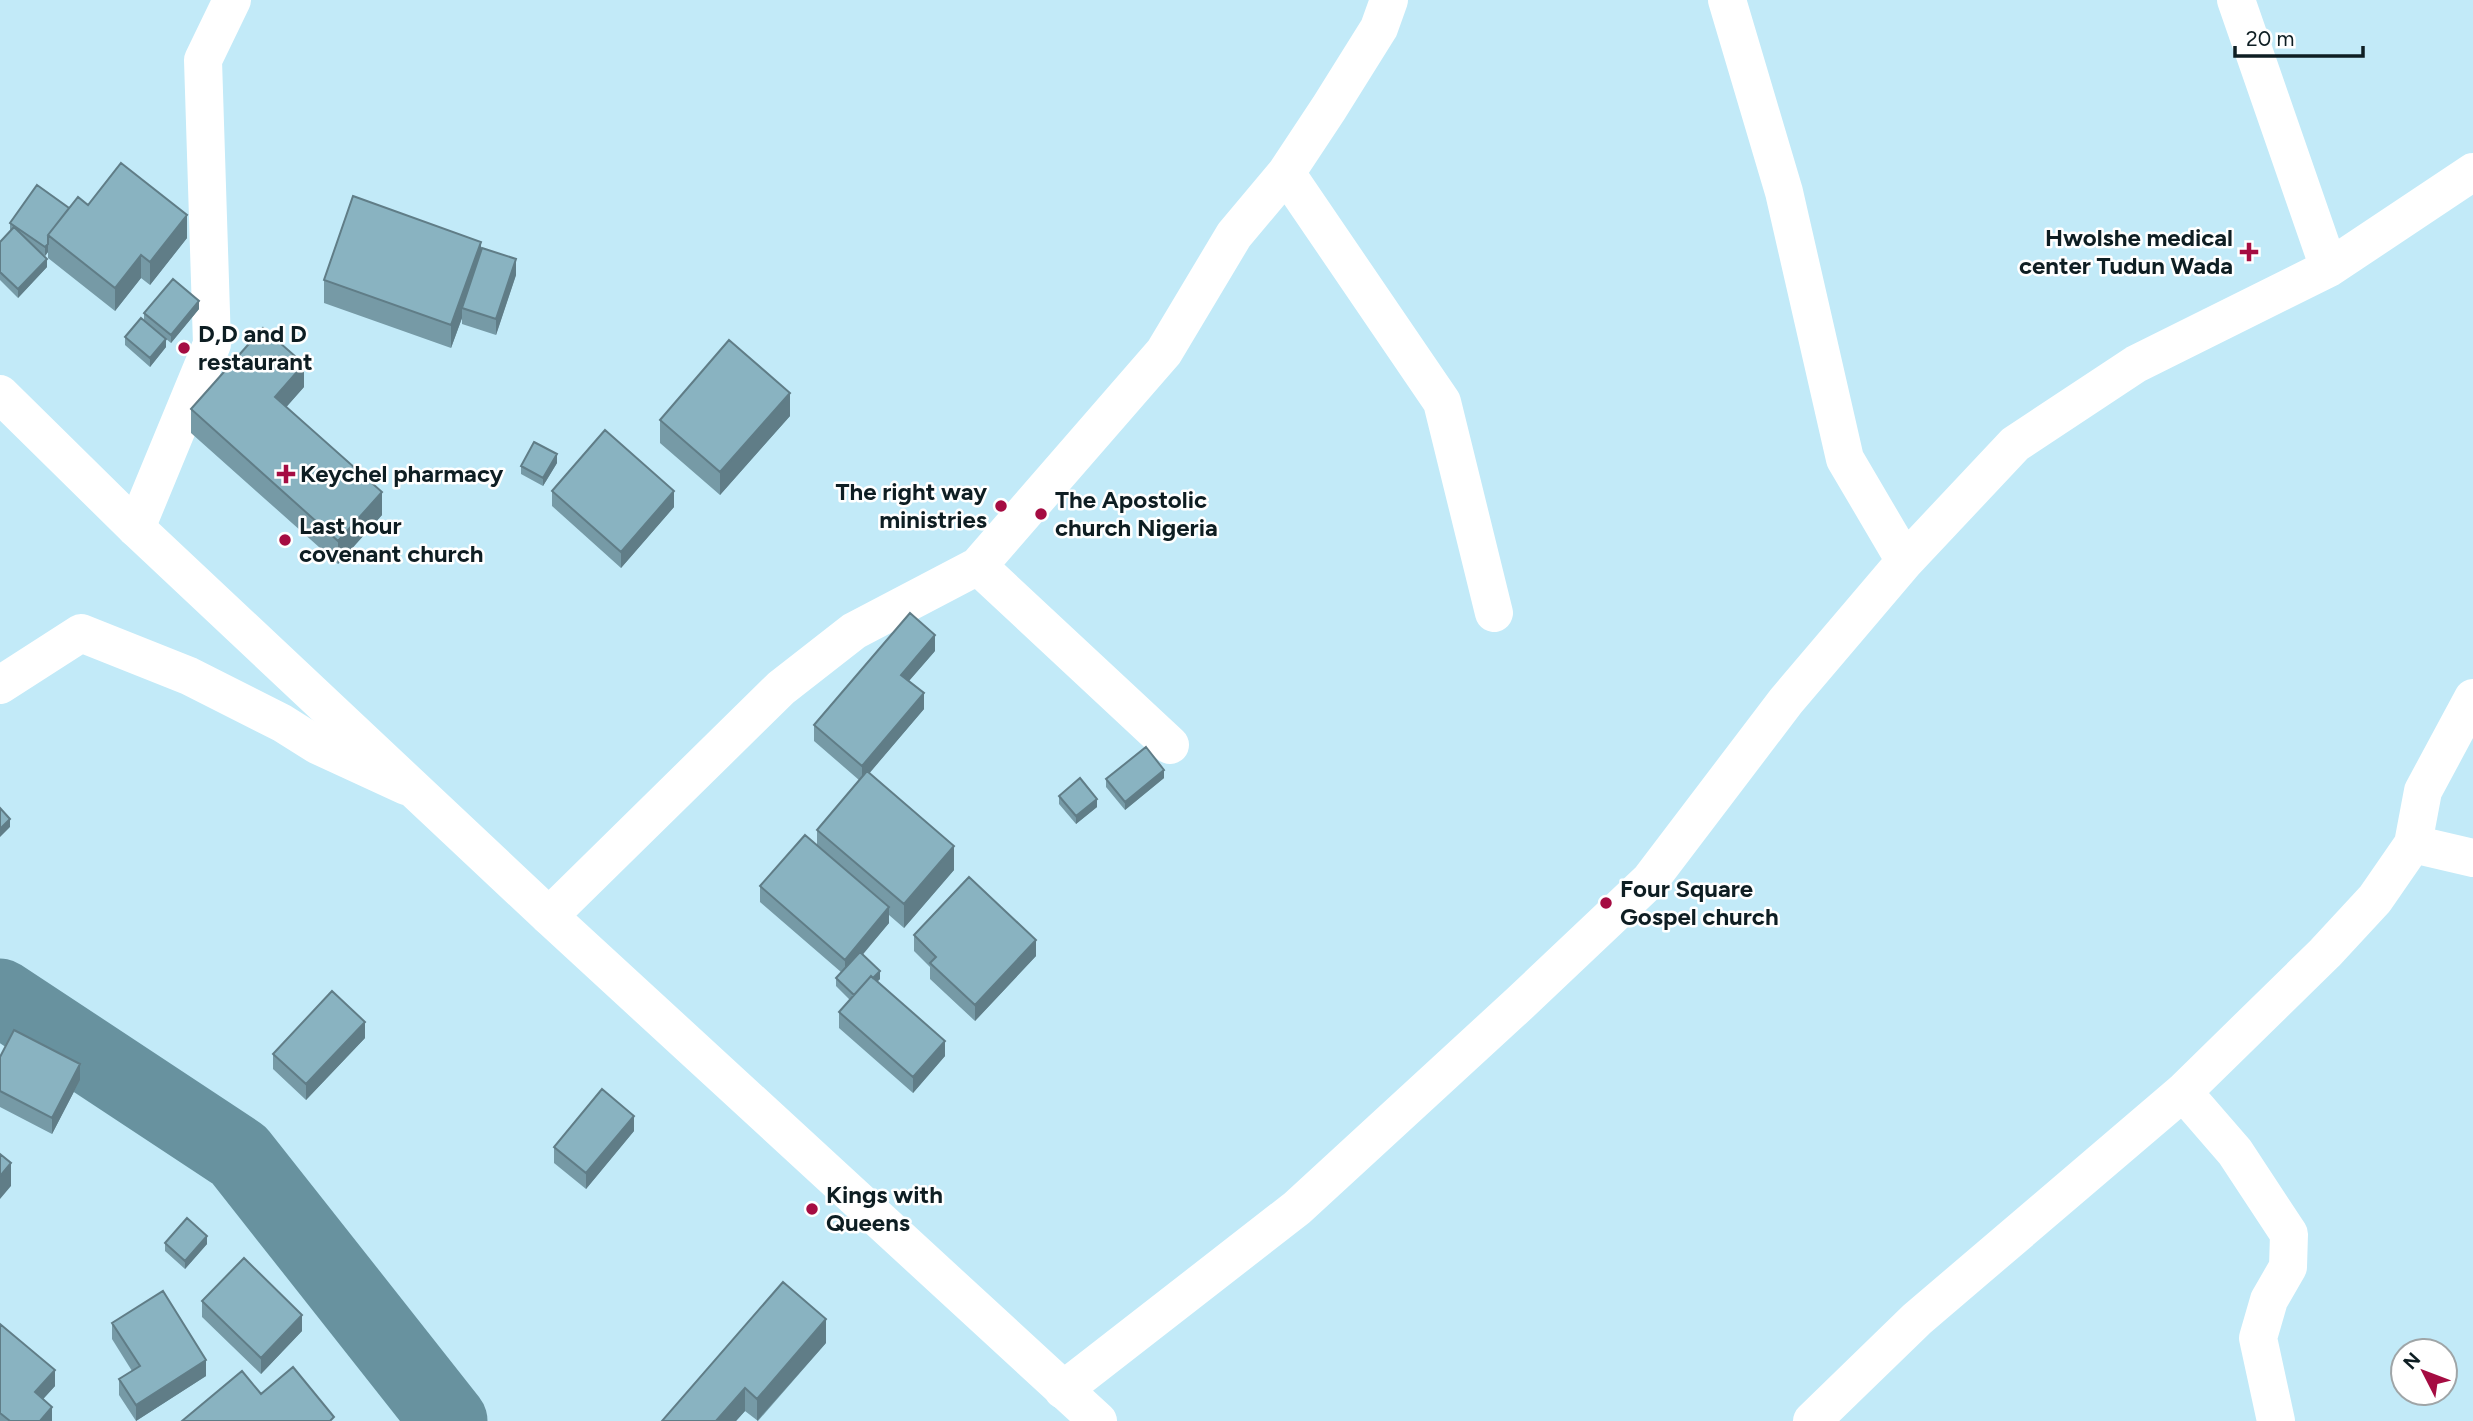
<svg xmlns="http://www.w3.org/2000/svg" width="2473" height="1421" viewBox="0 0 2473 1421" font-family="Figtree,sans-serif">
<style>
.lines{fill:none;stroke-linecap:round;stroke-linejoin:round}
.river{stroke:#68929f;stroke-width:77}
.street{stroke:#fff;stroke-width:38}
.primary{stroke:#fff;stroke-width:38}
.wall{fill:#769aa6}
.shaded-wall{fill:#607d87}
.building{fill:#89b3c1;stroke:#607d87;stroke-width:2}
.poi-dot{fill:#a50c42;stroke:#fff;stroke-width:2.5}
.labels{text-anchor:middle;stroke-width:5;stroke-linejoin:round;paint-order:stroke}
.poi-label{font-size:24px;font-weight:bold;fill:#0e1e23;stroke:#fff;text-anchor:start}
</style>
<rect width="100%" height="100%" fill="#c2eaf8"/>
<g class="lines">
<path class="river" d="M0,997L239,1155L449,1421"/>
<path class="street" d="M1727,0L1784,192L1845,459L1905,561
M2236,0L2329,268
M1286,173L1442,402L1494,613
M136,528L212,344L203,60L232,0
M978,566L1170,745
M0,685L81,633L189,676L282,723L317,745L406,786
M2413,844L2473,858
M549,916L781,688L854,631L978,566L1164,352L1234,235L1286,173L1329,108L1379,28L1389,0
M2183,1092L2235,1152L2289,1234L2288,1267L2269,1300L2258,1338L2276,1421
M1063,1390L1297,1208L1520,1003L1650,880L1786,701L1905,561L2015,444L2136,364L2329,268L2473,172
M1812,1421L1917,1319L2183,1092L2325,953L2375,899L2413,844L2423,791L2473,698"/>
<path class="primary" d="M0,394L136,528L549,916L1098,1421"/>
</g>
<path class="wall" d="M88,205L187,238L150,285L141,278L115,311L48,258V252L45,256L38,250L47,267L18,298L0,280V242L10,231V223L69,208Z
M481,253L516,275L496,335L462,324V318L451,348L324,303V280Z
M199,309L171,343L144,321V313Z
M125,337L166,347L150,367L125,345Z
M304,387L286,407L382,515L338,564L191,433V409Z
M790,416L720,495L660,443V420Z
M557,463L543,486L521,474V466Z
M552,491L674,507L621,568L552,506Z
M935,651L909,681L924,709L869,773L954,870L904,928L889,915V923L862,954L880,979L877,981L945,1056L913,1093L839,1028V1012L850,1000L836,986V978L841,972L760,902V886L817,845V830L859,780L814,741V725Z
M1164,778L1125,810L1106,787V779Z
M1059,796L1097,807L1076,824L1059,804Z
M914,935L1036,956L975,1021L930,979V967L914,951Z
M365,1038L306,1100L273,1069V1054Z
M0,1057L80,1080L52,1134L0,1107Z
M634,1131L586,1189L554,1163V1147Z
M165,1243L207,1244L185,1269L165,1251Z
M202,1301L302,1331L261,1374L202,1317Z
M112,1323L206,1376L136,1421L119,1395V1379L132,1371L112,1339Z
M0,1324L55,1386L43,1399L52,1421H0Z
M826,1343L758,1421L745,1411L736,1421H662Z"/>
<path class="shaded-wall" d="M187,215V238L150,285V262Z
M481,242V265L462,308V318L451,348V325Z
M48,244V252L45,256V247Z
M141,255V278L115,311V288Z
M47,259V267L18,298V289Z
M516,259V275L496,335V319Z
M199,301V309L171,343V335Z
M166,339V347L150,367V358Z
M304,364V387L275,420V397Z
M790,393V416L720,495V472Z
M557,454V463L543,486V478Z
M674,491V507L621,568V552Z
M382,492V515L338,564V541Z
M935,635V651L901,690V675Z
M924,693V709L862,782V766Z
M1164,770V778L1125,810V802Z
M1097,799V807L1076,824V816Z
M10,819V827L0,837V829Z
M954,846V870L904,928V904Z
M889,907V923L845,976V960Z
M1036,940V956L975,1021V1005Z
M880,971V979L855,1005V997Z
M365,1022V1038L306,1100V1084Z
M945,1041V1056L913,1093V1077Z
M80,1064V1080L52,1134V1118Z
M634,1116V1131L586,1189V1173Z
M11,1163V1186L0,1199V1176Z
M207,1236V1244L185,1269V1261Z
M302,1315V1331L261,1374V1358Z
M826,1319V1343L757,1421V1399Z
M206,1360V1376L136,1421V1405Z
M55,1370V1386L35,1408V1392Z
M745,1388V1411L736,1421H716Z
M52,1407V1421H40Z"/>
<path class="building" d="M121,163L187,215L150,262L141,255L115,288L48,235L78,197L88,205Z
M37,185L69,208L48,235V244L45,247L10,223Z
M353,196L481,242L451,325L324,280Z
M14,227L47,259L18,289L0,272V242Z
M482,248L516,259L496,319L462,308Z
M173,279L199,301L171,335L144,313Z
M141,318L166,339L150,358L125,337Z
M263,328L304,364L275,397L382,492L338,541L191,409Z
M729,340L790,393L720,472L660,420Z
M605,430L674,491L621,552L552,491Z
M534,442L557,454L543,478L521,466Z
M910,613L935,635L901,675L924,693L862,766L814,725Z
M1146,747L1164,770L1125,802L1106,779Z
M867,771L954,846L904,904L817,830Z
M1080,778L1097,799L1076,816L1059,796Z
M0,808L10,819L0,829Z
M805,835L889,907L845,960L760,886Z
M969,877L1036,940L975,1005L930,963L936,957L914,935Z
M860,952L880,971L873,978L871,976L854,995L836,978Z
M871,976L945,1041L913,1077L839,1012Z
M332,991L365,1022L306,1084L273,1054Z
M14,1030L80,1064L52,1118L0,1091V1057Z
M602,1089L634,1116L586,1173L554,1147Z
M0,1154L11,1163L0,1176Z
M187,1218L207,1236L185,1261L165,1243Z
M244,1258L302,1315L261,1358L202,1301Z
M783,1282L826,1319L757,1399L745,1388L716,1421H662Z
M163,1291L206,1360L136,1405L119,1379L140,1366L112,1323Z
M0,1324L55,1370L35,1392L52,1407L40,1421H10L0,1413Z
M293,1367L334,1417L330,1421H182L242,1371L261,1394Z"/>
<g class="poi-dot">
<path d="M2245.5 241.5h7v7h7v7h-7v7h-7v-7h-7v-7h7z"/>
<circle cx="184" cy="348" r="7"/>
<path d="M282.5 463.5h7v7h7v7h-7v7h-7v-7h-7v-7h7z"/>
<circle cx="1001" cy="506" r="7"/>
<circle cx="1041" cy="514" r="7"/>
<circle cx="285" cy="540" r="7"/>
<circle cx="1606" cy="903" r="7"/>
<circle cx="812" cy="1209" r="7"/>
</g>
<g class="labels">
<g class="poi-label">
<text x="2233" y="246" text-anchor="end">Hwolshe medical<tspan x="2233" dy="28">center Tudun Wada</tspan></text>
<text x="198" y="342">D,D and D<tspan x="198" dy="28">restaurant</tspan></text>
<text x="300" y="482">Keychel pharmacy</text>
<text x="987" y="500" text-anchor="end">The right way<tspan x="987" dy="28">ministries</tspan></text>
<text x="1055" y="508">The Apostolic<tspan x="1055" dy="28">church Nigeria</tspan></text>
<text x="299" y="534">Last hour<tspan x="299" dy="28">covenant church</tspan></text>
<text x="1620" y="897">Four Square<tspan x="1620" dy="28">Gospel church</tspan></text>
<text x="826" y="1203">Kings with<tspan x="826" dy="28">Queens</tspan></text>
</g>
</g>
<g transform="translate(2424 1372) rotate(312)"><circle r="33" fill="#ffffff" stroke="#9fa5a7" stroke-width="2"/>
<path d="M0-5L12 26L0 18L-12 26Z" fill="#a50c42"/>
<text y="-10" font-size="19" font-weight="bold" text-anchor="middle" fill="#0e1e23">N</text>
</g>
<path d="M2235 46v10h128v-10" fill="none" stroke="#0e1e23" stroke-width="3.5"/>
<text x="2246" y="46" font-size="21" fill="#0e1e23" stroke="#ffffff" stroke-width="5" paint-order="stroke">20 m</text>
</svg>
